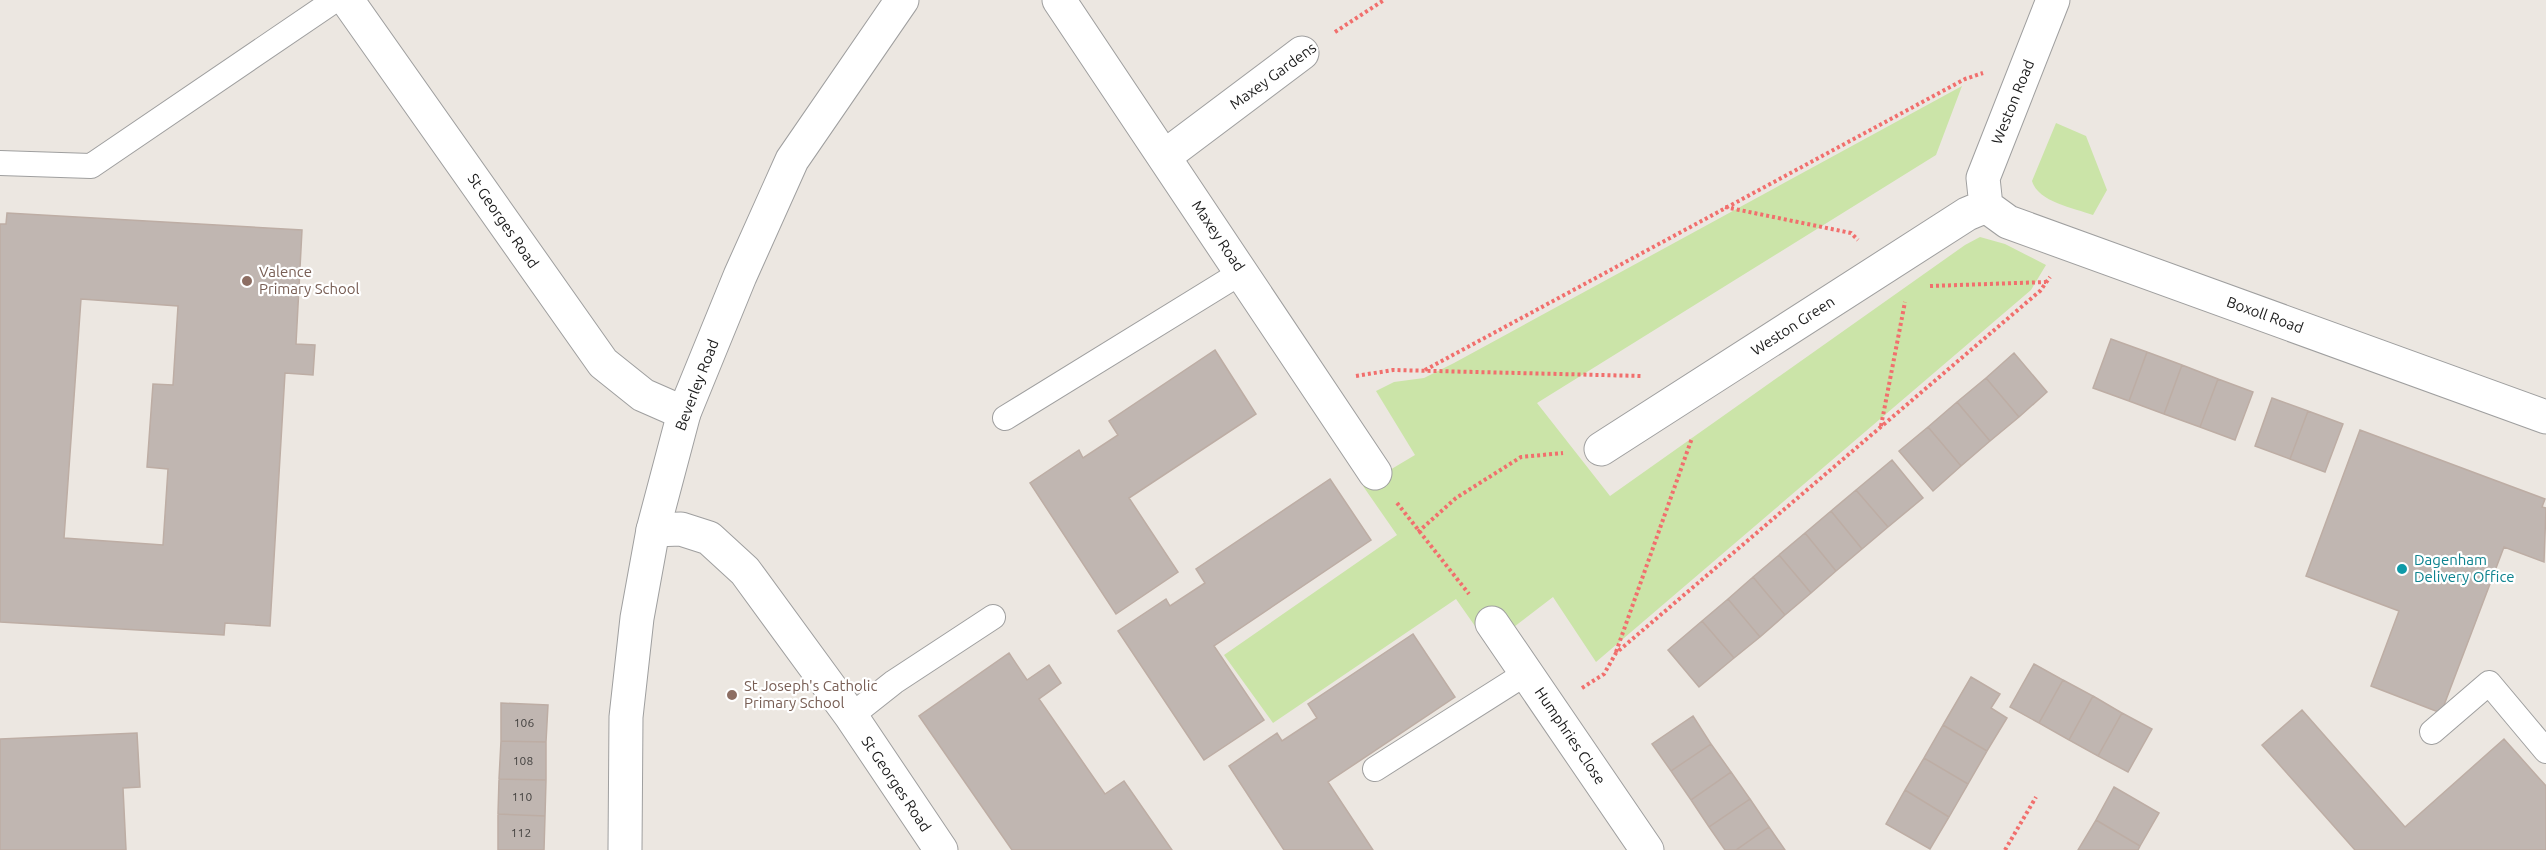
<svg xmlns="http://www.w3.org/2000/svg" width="2546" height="850" viewBox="0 0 2546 850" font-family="Ubuntu,sans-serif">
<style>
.grass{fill:#cbe4a8}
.building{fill:#c0b6b1;stroke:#bdada4;stroke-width:1.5;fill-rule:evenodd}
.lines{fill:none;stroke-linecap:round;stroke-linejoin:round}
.service-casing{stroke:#9f9f9f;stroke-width:26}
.minor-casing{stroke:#9f9f9f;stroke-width:35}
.tertiary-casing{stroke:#9f9f9f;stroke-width:35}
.path{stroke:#f16f6d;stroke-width:4;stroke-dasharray:3 3;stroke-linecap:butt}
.service{stroke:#fff;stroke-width:24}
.minor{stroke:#fff;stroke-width:33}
.tertiary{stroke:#fff;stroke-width:33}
.education-dot{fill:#8d6e63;stroke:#fff;stroke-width:2}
.culture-dot{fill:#0f9aa8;stroke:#fff;stroke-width:2}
.labels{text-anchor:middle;stroke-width:4.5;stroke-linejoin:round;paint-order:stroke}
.number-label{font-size:12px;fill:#444240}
.street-label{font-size:15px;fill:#1b1b1b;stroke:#fff}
.education-label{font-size:15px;fill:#785e54;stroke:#fff;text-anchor:start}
.culture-label{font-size:15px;fill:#0d838f;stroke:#fff;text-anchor:start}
</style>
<rect width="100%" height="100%" fill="#ece7e1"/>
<path class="grass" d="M1962,86L1936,155L1537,403L1610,496L1965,245L1980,237L2005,244L2046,265L2031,290L1596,662L1553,597L1489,646L1456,599L1273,723L1224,655L1397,535L1363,486L1415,455L1376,391L1394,382L1424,378L1454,363Z
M2056,123L2086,136L2107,190L2093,215C2074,208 2038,202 2032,181Z"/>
<path class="building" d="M7,213L302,230L296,344L315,345L313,375L285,373L270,626L225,623L224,635L0,622V224H6ZM81,299L178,306L173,385L153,384L147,467L168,469L163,545L64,538Z
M2111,339L2147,352L2129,401L2093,388Z
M1215,350L1256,414L1129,498L1178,572L1116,614L1030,483L1079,450L1083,458L1118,435L1109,421Z
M2147,352L2182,365L2164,414L2129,401Z
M2014,353L2047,392L2019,417L1986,378Z
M2182,365L2218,379L2200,427L2164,414Z
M1986,378L2019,417L1990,441L1957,402Z
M2218,379L2253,392L2235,440L2200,427Z
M2272,398L2308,411L2290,459L2255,446Z
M1957,402L1990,441L1961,466L1928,427Z
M2308,411L2343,424L2325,472L2290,459Z
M1928,427L1961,466L1933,491L1899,451Z
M2360,430L2545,499L2542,507L2546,508L2544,562L2504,547L2441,713L2371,686L2399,611L2306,576Z
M1892,460L1923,498L1888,527L1856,490Z
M1330,479L1371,540L1214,646L1264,720L1204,760L1118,631L1166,599L1170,606L1205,583L1196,569Z
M1856,490L1888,527L1862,549L1831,511Z
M1831,511L1862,549L1836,571L1805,533Z
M1805,533L1836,571L1811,593L1779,555Z
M1779,555L1811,593L1785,615L1753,577Z
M1753,577L1785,615L1760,637L1728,599Z
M1728,599L1760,637L1734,658L1702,621Z
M1702,621L1734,658L1699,687L1668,650Z
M1413,634L1455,697L1328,782L1373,850H1284L1229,766L1277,733L1282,741L1317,718L1308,704Z
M1009,653L1027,680L1049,665L1061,683L1039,699L1105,794L1124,781L1172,850H1012L919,716Z
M2034,664L2063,680L2039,723L2010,707Z
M1971,677L2000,694L1991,708L2007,718L1987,751L1943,725Z
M2063,680L2093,696L2069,740L2039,723Z
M2093,696L2122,713L2098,756L2069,740Z
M501,703L548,705L546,742L501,741Z
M2302,710L2405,827L2504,739L2546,786V850H2355L2262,745Z
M2122,713L2152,729L2128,772L2098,756Z
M1693,716L1711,744L1671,771L1652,744Z
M1943,725L1987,751L1968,784L1924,758Z
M137,733L140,787L123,788L126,850H0V739Z
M501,741L546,742V780L499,779Z
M1711,744L1731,772L1691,800L1671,771Z
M1924,758L1968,784L1949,817L1905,790Z
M1731,772L1750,799L1709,827L1691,800Z
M499,779L546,780L545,816L498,814Z
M2114,787L2159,813L2140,846L2096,820Z
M1905,790L1949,817L1930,849L1886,824Z
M1750,799L1769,827L1736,850H1725L1709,827Z
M498,814L545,816L544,850H498Z
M2096,820L2140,846L2138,850H2078Z
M1769,827L1785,850H1736Z"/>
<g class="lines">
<g class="service-casing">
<path id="service" d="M0,163L91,166L335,0
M1005,418L1242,272
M851,716L894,682L993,617
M2432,732L2489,683L2546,751
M1375,769L1528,672"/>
</g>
<g class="minor-casing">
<path id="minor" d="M347,0L603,363L643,395L684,413
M1059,0L1375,473
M1165,156L1302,53
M1986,206L2008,222L2546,417
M1986,206L1983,178L2053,0
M1601,449L1967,214L1986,206
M653,530L681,529L709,538L745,571L851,716L941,850
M1492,623L1647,850"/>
</g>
<g class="tertiary-casing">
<path id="tertiary" d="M625,850L626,717L637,618L653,530L684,413L740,276L792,160L902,0"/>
</g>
<path class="path" d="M1335,32L1384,0
M1725,207L1851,233L1858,240
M1930,286L2046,282
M1425,370L1965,79L1983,73
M1356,376L1393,370L1642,376
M1881,426L1905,302
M1397,503L1469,594
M1418,532L1456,498L1521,457L1563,453
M1616,652L1692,438
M1582,688L1604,674L1616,653L2040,291L2050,277
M2005,850L2036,797"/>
<use href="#service" class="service"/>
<use href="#minor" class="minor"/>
<use href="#tertiary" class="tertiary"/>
</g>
<g class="education-dot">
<circle cx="247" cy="281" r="6"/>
<circle cx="732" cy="695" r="6"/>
</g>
<circle class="culture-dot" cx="2402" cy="569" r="6"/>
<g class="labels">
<g class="number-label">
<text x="524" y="727">106</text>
<text x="523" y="765">108</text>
<text x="522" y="801">110</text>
<text x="521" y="837">112</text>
</g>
<g class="street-label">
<text transform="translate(1273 76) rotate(-36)" y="5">Maxey Gardens</text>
<text transform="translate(2013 102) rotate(-68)" y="5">Weston Road</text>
<text transform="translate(503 221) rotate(55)" y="5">St Georges Road</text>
<text transform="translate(1218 236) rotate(56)" y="5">Maxey Road</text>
<text transform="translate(2265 315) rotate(20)" y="5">Boxoll Road</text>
<text transform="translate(1793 326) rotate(-33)" y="5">Weston Green</text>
<text transform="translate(697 385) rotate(-69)" y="5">Beverley Road</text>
<text transform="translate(1570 736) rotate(56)" y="5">Humphries Close</text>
<text transform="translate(896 784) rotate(56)" y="5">St Georges Road</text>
</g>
<g class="education-label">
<text x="259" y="277">Valence<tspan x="259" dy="17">Primary School</tspan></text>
<text x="744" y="691">St Joseph's Catholic<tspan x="744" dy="17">Primary School</tspan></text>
</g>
<g class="culture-label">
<text x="2414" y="565">Dagenham<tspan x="2414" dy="17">Delivery Office</tspan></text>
</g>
</g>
</svg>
